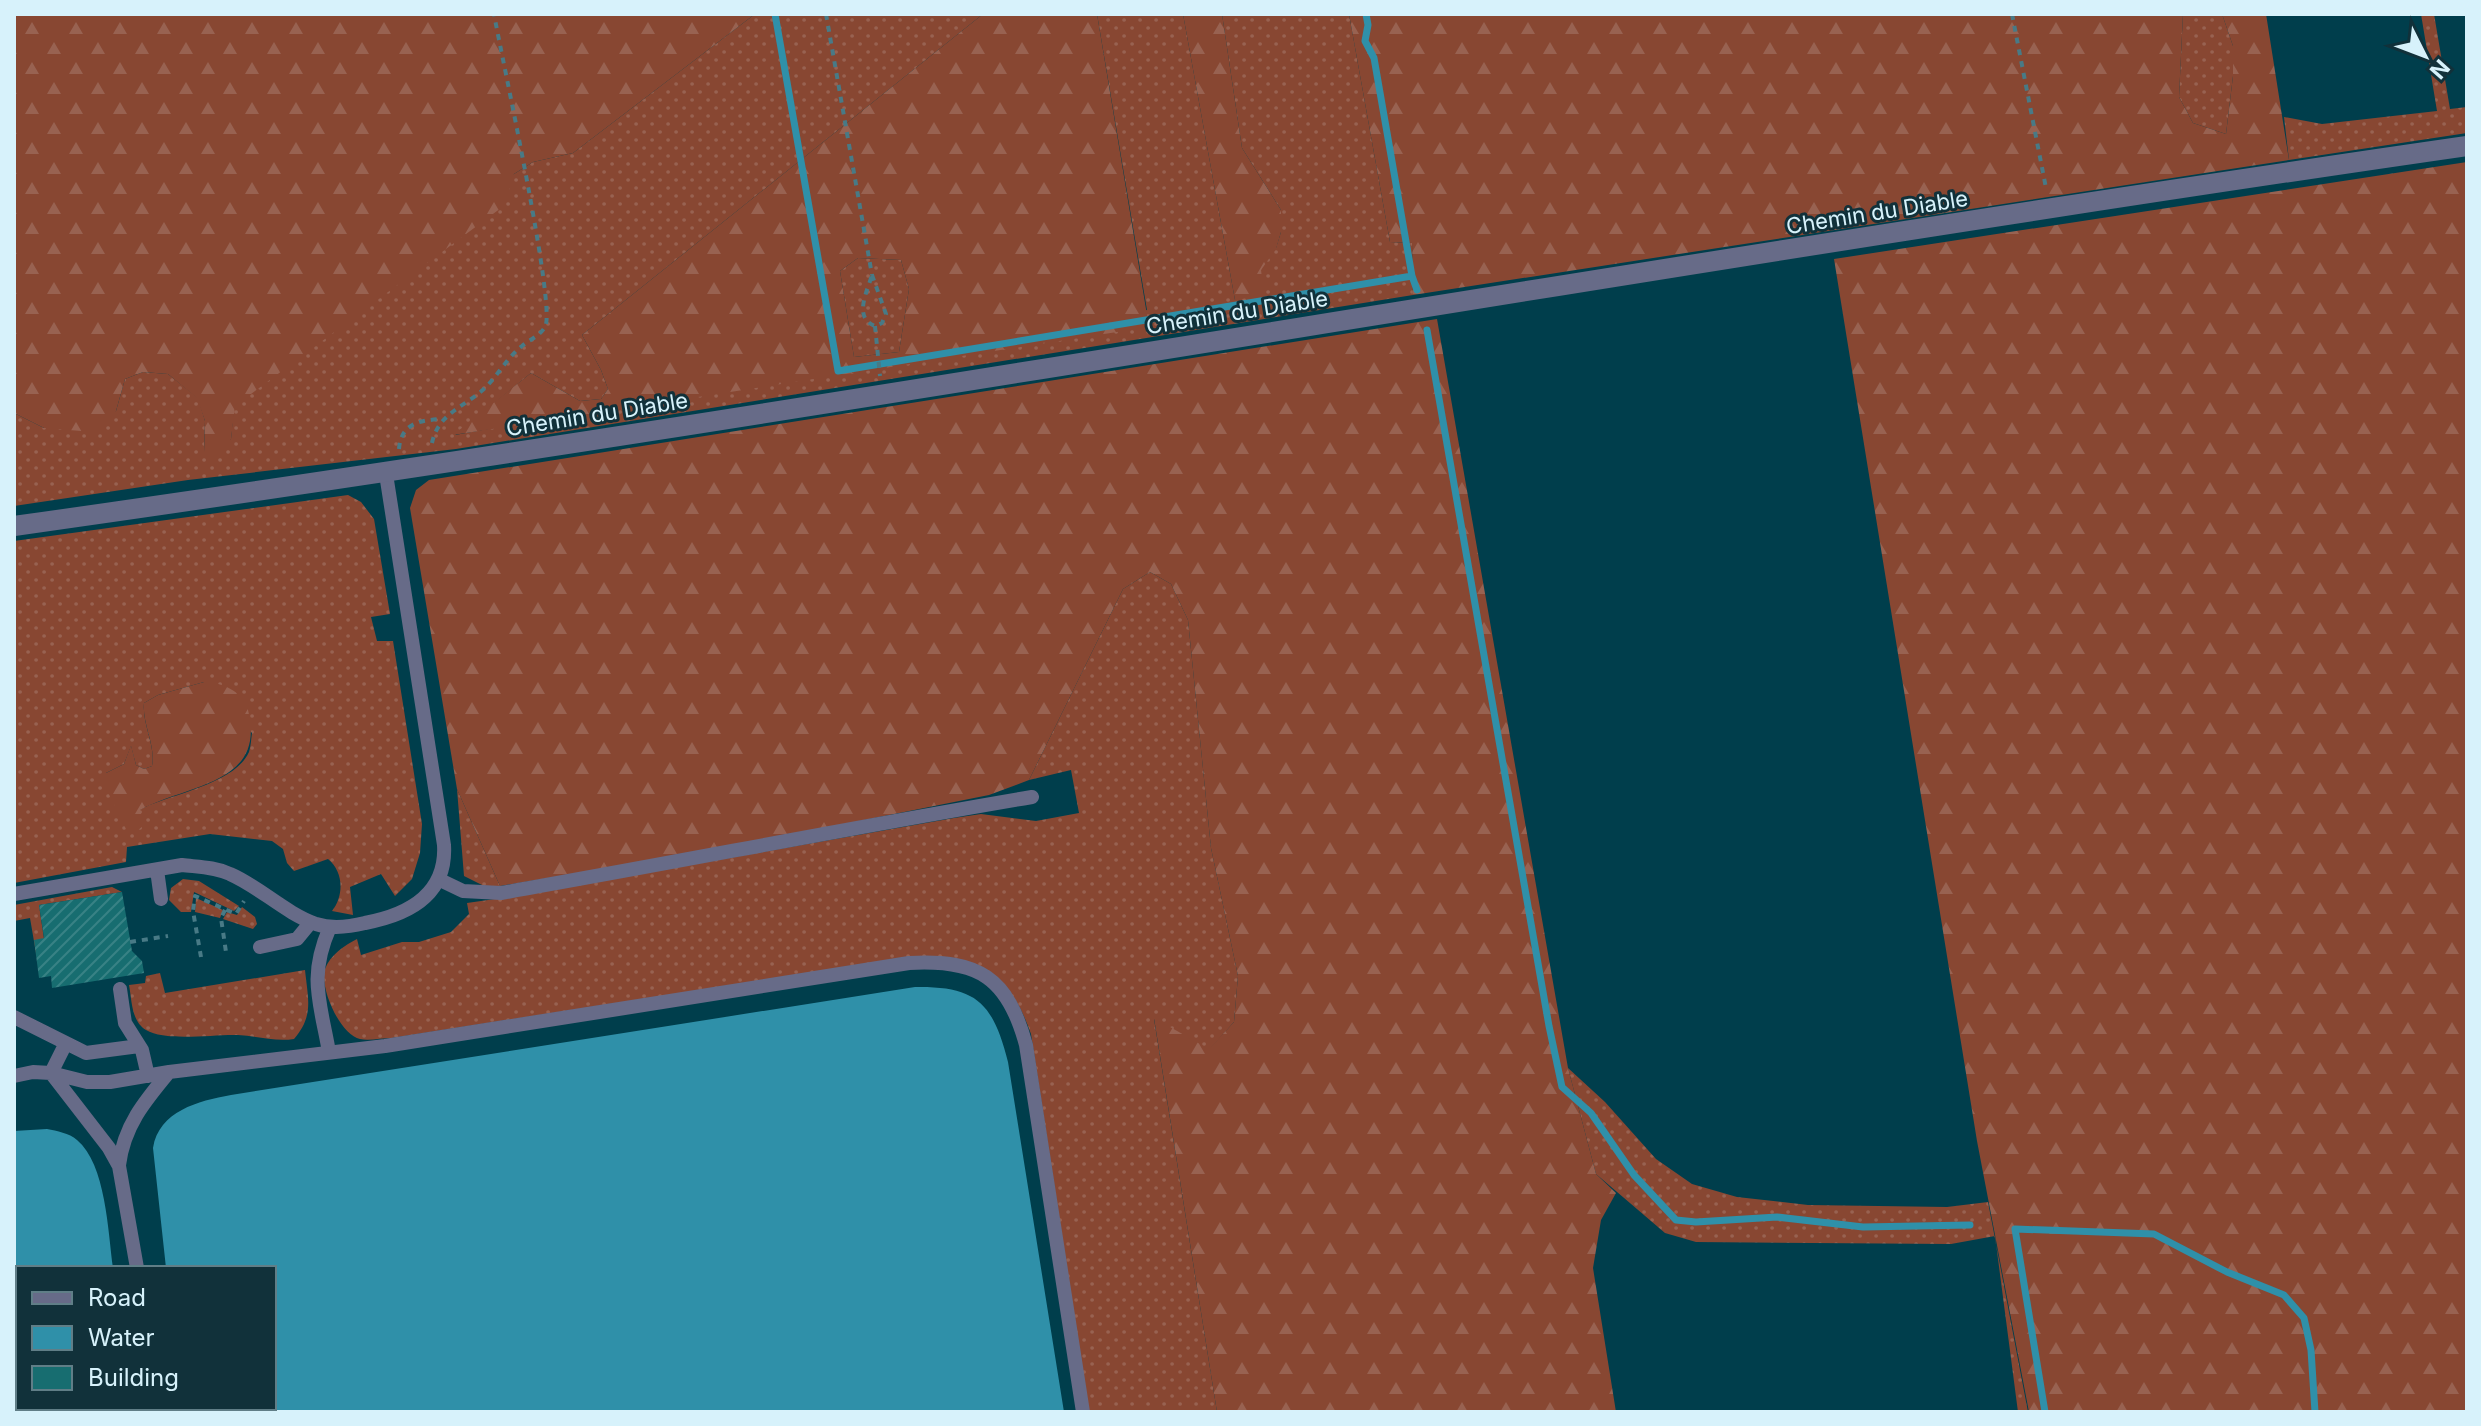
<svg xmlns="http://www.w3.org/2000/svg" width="2481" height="1426" viewBox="0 0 2481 1426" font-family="Inter,sans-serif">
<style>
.grass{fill:url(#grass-dots);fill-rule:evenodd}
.forest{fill:url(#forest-firs);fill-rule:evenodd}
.water{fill:#2f90a9}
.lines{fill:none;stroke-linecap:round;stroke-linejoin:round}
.stream{stroke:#2f90a9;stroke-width:7}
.building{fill:url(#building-hatch)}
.path{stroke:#487a86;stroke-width:4;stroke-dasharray:6 6;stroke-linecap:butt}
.service{stroke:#676b88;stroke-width:14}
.minor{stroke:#676b88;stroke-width:20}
.labels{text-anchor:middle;stroke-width:6;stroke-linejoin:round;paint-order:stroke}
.street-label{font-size:22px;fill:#d7f2fb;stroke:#11313a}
</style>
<defs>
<pattern id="grass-dots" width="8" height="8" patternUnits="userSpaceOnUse" patternTransform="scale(2)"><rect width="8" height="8" fill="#884732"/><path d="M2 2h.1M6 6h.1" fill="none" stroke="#986251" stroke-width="1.8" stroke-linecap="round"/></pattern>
<pattern id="forest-firs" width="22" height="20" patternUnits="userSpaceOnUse" patternTransform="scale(2)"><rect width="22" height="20" fill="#884732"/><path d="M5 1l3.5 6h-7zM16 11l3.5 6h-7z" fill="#986251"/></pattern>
<pattern id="building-hatch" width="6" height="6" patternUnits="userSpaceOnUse" patternTransform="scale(2)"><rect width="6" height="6" fill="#176d70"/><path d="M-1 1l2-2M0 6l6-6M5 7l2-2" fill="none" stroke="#388285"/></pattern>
</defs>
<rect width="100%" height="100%" fill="#003e4c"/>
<path class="grass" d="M755,14H983L582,335L601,370L608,389L601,399L580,401L531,373L455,435L1147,310L1097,14H1183L1235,300L1276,248L1281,232V210L1242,148L1222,14H1349L1390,242L1412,243L1413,295L456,449L188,480L14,506V413L44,428L116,411L125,379L143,372L168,374L198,398L205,421L204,452L231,439L234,406L514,174L533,162L573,153Z
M2183,14H2222L2233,46V76L2226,134L2193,123L2179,97Z
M2421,14H2434L2450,109L2467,107V133L2289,160L2284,117L2322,124L2437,111Z
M858,258L901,260L909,289L899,352L854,357L840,271Z
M348,495L361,502L374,519L390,614L371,617L377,641H393L422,824L420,853L412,879L395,896L381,874L350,887L353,915L332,911C344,896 344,872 328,859L294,871L287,863L283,849L272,841L210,834L127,847L126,862L14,883V541ZM204,682L252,733C251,739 251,746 249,752C234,785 169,794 139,810L106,773L124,764L131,746L136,765L144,769L152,766C156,745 142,725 144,703L158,695Z
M1150,572L1171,584L1188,620L1211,848L1238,976L1234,1022L1209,1050L1154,1019L1217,1412H1089L1031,1034C1009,971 977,955 912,957L392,1038C382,1038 369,1041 360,1039C340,1035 319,987 325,969C330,955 345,945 357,939L361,955L402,942H419L451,932L469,914L467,903L502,898L954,818L981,814L1036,821L1079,813L1071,770L1029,780L1123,589Z
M457,789L500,886H484L464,876Z
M183,879L199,881L239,906L234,911L194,892L191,912H181L169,900L171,888Z
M112,887L122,892L39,905L45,946L36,953L30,918L14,921V905Z
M196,898L223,910L220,918L195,912Z
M242,907L255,917L257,924L253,929L223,919L227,912L237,915Z
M305,970C308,999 314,1016 294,1039C275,1042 257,1036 238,1035C214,1034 166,1042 146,1030C131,1021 132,1000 129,985L145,983L146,976L160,973L165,993Z
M1568,1068L1605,1102L1656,1159L1692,1184L1737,1197L1808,1205L1947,1207L1988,1202L2028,1412H2018L1995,1236L1951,1244L1696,1242L1665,1233L1596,1174Z"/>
<path class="forest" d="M14,14H755L573,153L533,162L514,174L505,205L235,406L231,439L218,457L204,452L205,421L197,398L168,374L143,372L125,379L116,411L94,432L44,428L14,413Z
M983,14H1097L1149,327L453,435L531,373L580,401L601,399L608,389L601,370L582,335ZM858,258L901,260L909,289L899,352L854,357L840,271Z
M1183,14H1222L1242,148L1281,210V232L1276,249L1261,270L1264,295L1235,300Z
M1349,14H2183L2179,97L2193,123L2226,134L2233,76V46L2222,14H2266L2289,160L1413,295L1412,243L1390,242Z
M2467,162V1412H2029L1977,1141L1834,259Z
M1437,319L1568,1068L1596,1174L1616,1193L1601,1220L1593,1268L1616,1412H1217L1154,1018L1209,1049L1234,1022L1238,976L1211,848L1188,620L1171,584L1150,572L1123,589L1029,780L989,795L715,850L500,886L457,789L410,508L416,490L429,480Z
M204,682C221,682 243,691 248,710C267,785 187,784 140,810L144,825L136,832L127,831L103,782L106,773L124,764L131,745L136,765L144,769L152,766C156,745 142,724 144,703L158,695Z"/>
<path class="water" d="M915,987C977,986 993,1003 1008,1062L1064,1412H189L188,1408H274V1268H166L153,1148C159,1111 198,1101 231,1095Z
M47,1129C57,1131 69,1133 77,1140C106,1164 108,1232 113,1268H18V1408H136V1412H14V1131Z"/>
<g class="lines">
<path class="stream" d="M775,14L838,371L1412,276
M1366,14L1368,25L1365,41L1374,58L1412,276L1417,290
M1427,330L1549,1026L1562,1087L1591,1113L1634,1175L1676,1220L1696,1222L1777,1217L1863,1227L1970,1225
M2045,1412L2015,1229L2154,1234L2227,1272L2284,1295L2304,1318L2311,1350L2315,1412"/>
</g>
<path class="building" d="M122,892L132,951L142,961L144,973L52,988L51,976L39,978L34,940L44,938L39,905Z"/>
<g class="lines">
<path class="path" d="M826,14L872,275
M2012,14L2046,188
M872,275L886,314L882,323L875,326C853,318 867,292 872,275Z
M875,326L880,376
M432,443C438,413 465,407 485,388C498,375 507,358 522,346C529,340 540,336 545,327C557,309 501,54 494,14
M399,449C401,423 420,420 443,419
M225,910L221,918L226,952
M130,942L168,936
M201,957L193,911L195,896L236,914L244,901"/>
<path class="service" d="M157,870L161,899
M438,879L463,891L501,893C678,862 854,827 1032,797
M14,894L182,865C198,867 215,867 230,874C260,887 285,913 316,924C332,929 349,927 365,923C408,915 447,895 444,845L386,474
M260,947L297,939L311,922
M120,989L125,1023L142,1050L148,1076
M14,1017L86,1053L139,1046
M65,1045L51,1073L109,1148L119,1166L137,1268
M329,1052C320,1001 308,977 330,927
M14,1076L33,1072L51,1073L87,1082H110L169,1072L385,1046L909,963C979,959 1008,978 1026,1045L1083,1412
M119,1165C124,1126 144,1102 169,1072
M160,1408V1412"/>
<path class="minor" d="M14,526C833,411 1648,264 2467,146"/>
</g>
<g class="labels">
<g class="street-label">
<text transform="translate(1877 212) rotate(-9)" y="8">Chemin du Diable</text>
<text transform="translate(1237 312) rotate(-9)" y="8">Chemin du Diable</text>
<text transform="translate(597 414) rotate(-9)" y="8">Chemin du Diable</text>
</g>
</g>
<rect width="2481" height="1426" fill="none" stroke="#d7f2fb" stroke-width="32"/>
<rect x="16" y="1266" width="260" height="144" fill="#11313a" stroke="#607e87" stroke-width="2"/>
<rect x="32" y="1292" width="40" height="12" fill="#676b88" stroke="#607e87" stroke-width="2"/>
<text x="88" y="1306" font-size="24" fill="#d7f2fb">Road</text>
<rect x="32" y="1326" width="40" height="24" fill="#2f90a9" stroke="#607e87" stroke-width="2"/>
<text x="88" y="1346" font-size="24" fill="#d7f2fb">Water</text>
<rect x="32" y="1366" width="40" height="24" fill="#176d70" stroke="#607e87" stroke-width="2"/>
<text x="88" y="1386" font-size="24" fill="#d7f2fb">Building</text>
<g transform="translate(2425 56) rotate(132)" stroke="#11313a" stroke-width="6" paint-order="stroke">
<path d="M0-6L14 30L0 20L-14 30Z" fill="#d7f2fb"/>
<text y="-12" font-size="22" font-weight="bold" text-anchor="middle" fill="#d7f2fb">N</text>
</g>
</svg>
